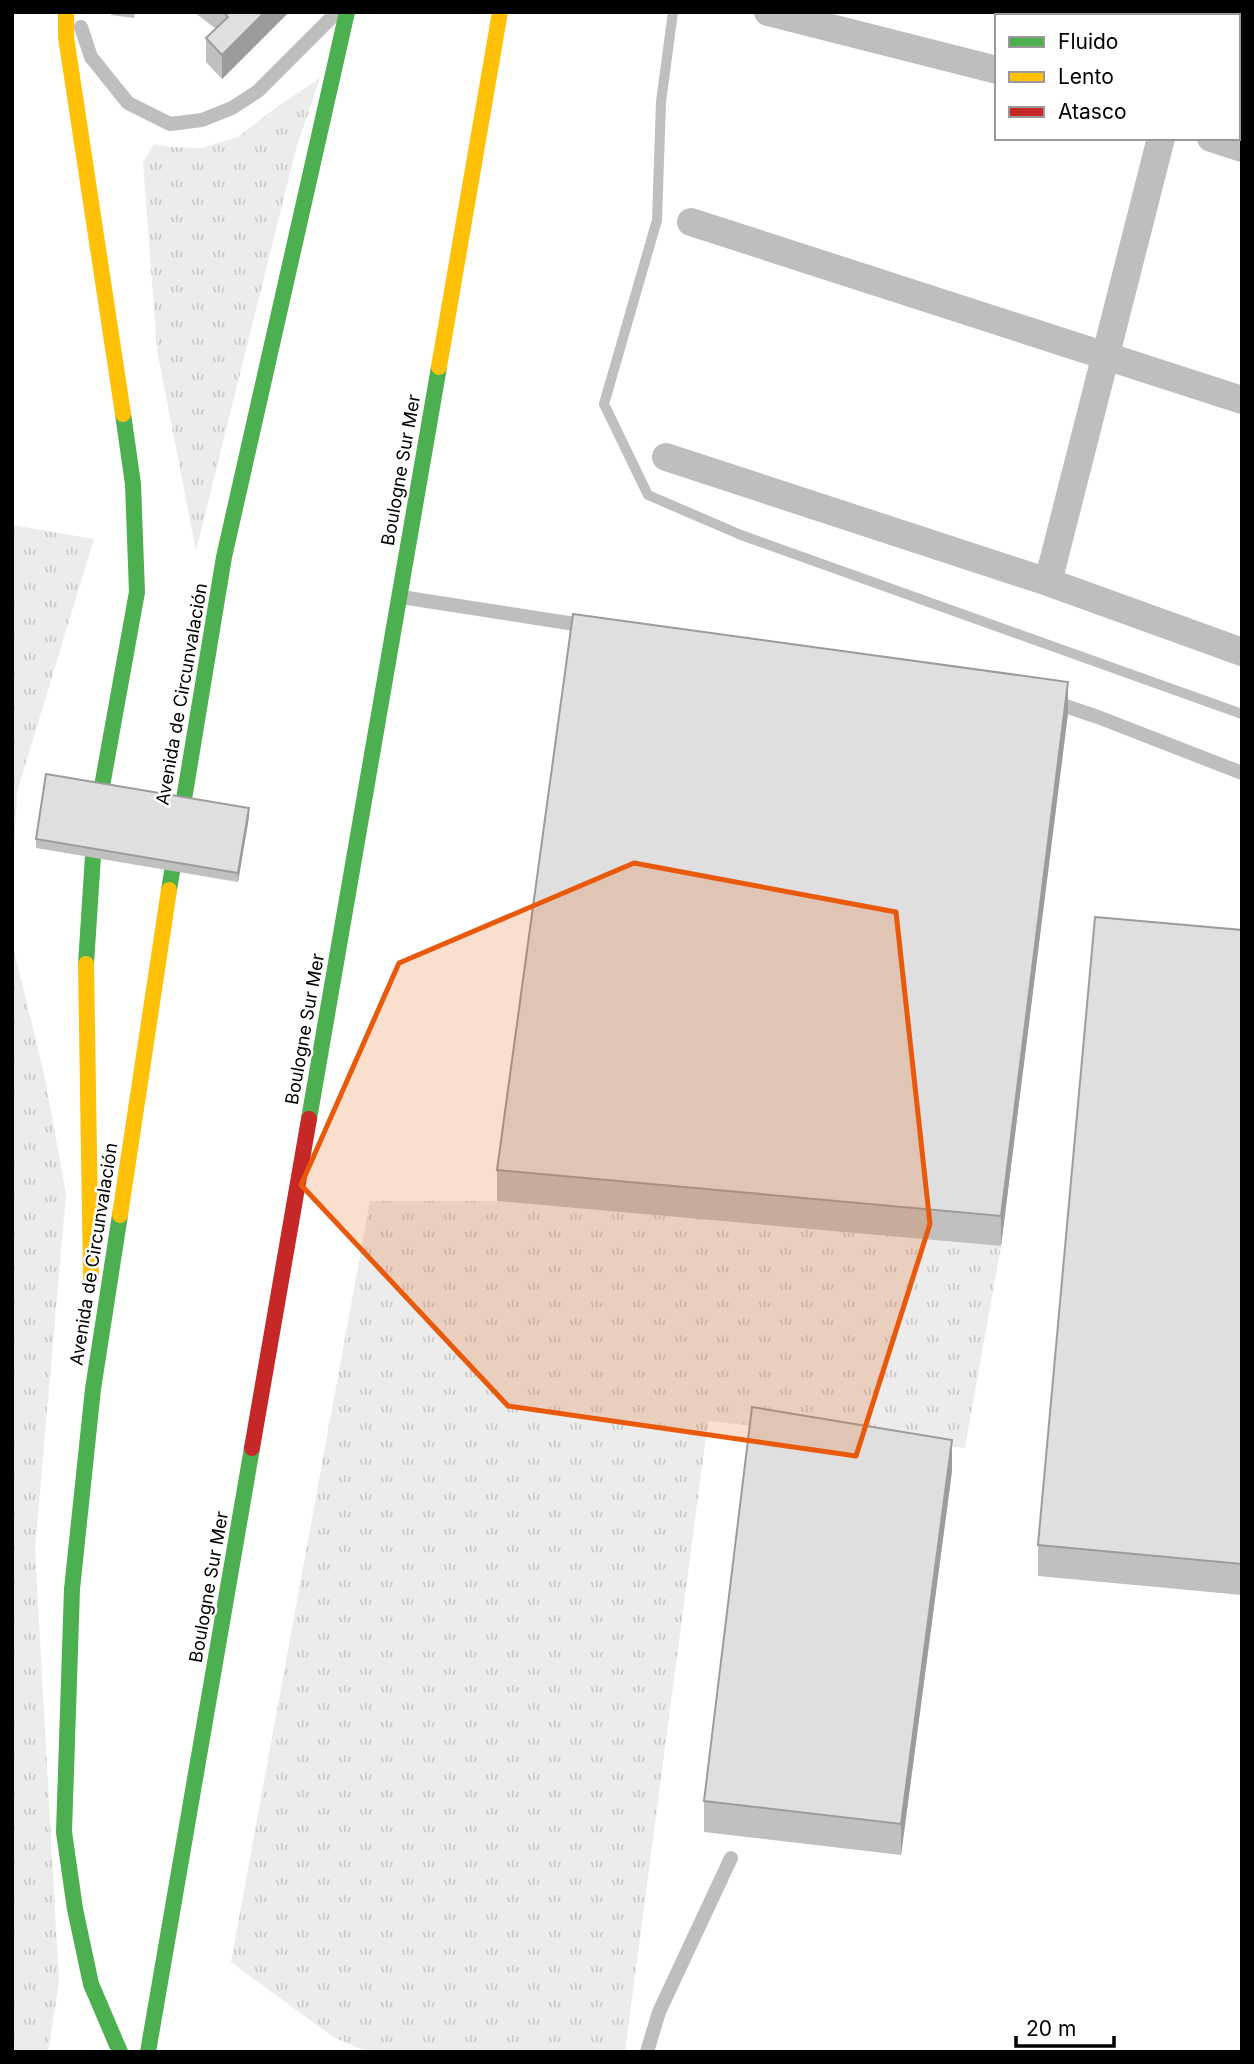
<svg xmlns="http://www.w3.org/2000/svg" width="1254" height="2064" viewBox="0 0 1254 2064" font-family="Inter,sans-serif">
<style>
.grass{fill:url(#grass-tufts)}
.lines{fill:none;stroke-linecap:round;stroke-linejoin:round}
.stream{stroke:#bfbfbf;stroke-width:10}
.lane{stroke:#bebebe;stroke-width:14}
.street{stroke:#bebebe;stroke-width:28}
.fast{stroke:#4caf50;stroke-width:16}
.slow{stroke:#ffc107;stroke-width:16}
.jam{stroke:#c62828;stroke-width:16}
.wall{fill:#c0c0c0}
.shaded-wall{fill:#9c9c9c}
.building{fill:#dfdfdf;stroke:#9c9c9c;stroke-width:2}
.marked{fill:#e8590c;fill-opacity:0.2;stroke:#e8590c;stroke-width:5;stroke-linejoin:round}
.labels{text-anchor:middle;stroke-width:5;stroke-linejoin:round;paint-order:stroke}
.street-label{font-size:18px;fill:#000;stroke:#fff}
</style>
<defs>
<pattern id="grass-tufts" width="24" height="20" patternUnits="userSpaceOnUse" patternTransform="scale(1.75)"><rect width="24" height="20" fill="#ececec"/><path d="M3 7l-1-3M5 7V3M7 7l1-3M15 17l-1-3M17 17v-4M19 17l1-3" fill="none" stroke="#c9c9c9"/></pattern>
</defs>
<rect width="100%" height="100%" fill="#fff"/>
<path class="grass" d="M320,78L296,149L196,551L157,350L143,162L154,144L170,147L201,148L238,137L278,106Z
M12,525L94,539L17,792L12,894Z
M12,942L45,1078L66,1194L35,1549L59,1982L48,2052H12Z
M370,1201H497L1001,1246L965,1448L708,1421L625,2052H368L333,2037L231,1962Z"/>
<g class="lines">
<path class="stream" d="M673,12L661,102L657,220L604,404L648,495L741,535L1242,714"/>
<path class="lane" d="M81,27L91,57L128,103L170,124L202,120L232,108L258,91L336,13
M401,597L588,626
M1050,701L1098,717L1242,773
M647,2052L659,2012L731,1858"/>
<path class="street" d="M768,12L997,70
M1180,16L1181,12
M1211,138L1242,148
M691,222L1242,400
M666,457L1048,582L1161,138
M1048,582L1242,652"/>
<path class="fast" d="M169,890L224,557L347,12
M86,964L95,825L137,592L133,484L123,414
M309,1119L439,367
M120,1215L93,1389L72,1589L64,1832L75,1909L91,1984L120,2052
M148,2052L252,1448"/>
<path class="slow" d="M66,12V37L123,414
M439,367L500,12
M86,964L91,1278
M120,1215L169,890"/>
<path class="jam" d="M252,1448L309,1119"/>
</g>
<path class="wall" d="M111,12H135L134,18L111,15Z
M194,12H289L222,79L206,62V38L216,29Z
M1068,713L1001,1246L497,1201V1170Z
M249,817L238,882L36,848V839Z
M1242,930V1595L1038,1576V1545Z
M952,1471L901,1855L704,1832V1801Z"/>
<path class="shaded-wall" d="M265,12H289L222,79V55Z
M1068,682V713L1001,1246V1216Z
M249,808V817L238,882V873Z
M952,1440V1471L901,1855V1824Z"/>
<path class="building" d="M223,12H265L222,55L206,38L228,17Z
M573,614L1068,682L1001,1216L497,1170Z
M46,774L249,808L238,873L36,839Z
M1095,917L1242,930V1564L1038,1545Z
M752,1407L952,1440L901,1824L704,1801Z"/>
<path class="marked" d="M634,863L896,912L930,1224L856,1456L508,1406L301,1185L399,963Z"/>
<g class="labels">
<g class="street-label">
<text transform="translate(401 470) rotate(-80)" y="6">Boulogne Sur Mer</text>
<text transform="translate(182 694) rotate(-80)" y="6">Avenida de Circunvalación</text>
<text transform="translate(305 1029) rotate(-80)" y="6">Boulogne Sur Mer</text>
<text transform="translate(94 1254) rotate(-81)" y="6">Avenida de Circunvalación</text>
<text transform="translate(209 1587) rotate(-80)" y="6">Boulogne Sur Mer</text>
</g>
</g>
<rect width="1254" height="2064" fill="none" stroke="#000000" stroke-width="28"/>
<rect x="995" y="14" width="245" height="126" fill="#ffffff" stroke="#999999" stroke-width="2"/>
<rect x="1009" y="37" width="35" height="10" fill="#4caf50" stroke="#999999" stroke-width="2"/>
<text x="1058" y="49" font-size="21" fill="#000000">Fluido</text>
<rect x="1009" y="72" width="35" height="10" fill="#ffc107" stroke="#999999" stroke-width="2"/>
<text x="1058" y="84" font-size="21" fill="#000000">Lento</text>
<rect x="1009" y="107" width="35" height="10" fill="#c62828" stroke="#999999" stroke-width="2"/>
<text x="1058" y="119" font-size="21" fill="#000000">Atasco</text>
<path d="M1016 2036v10h98v-10" fill="none" stroke="#000000" stroke-width="3.5"/>
<text x="1026" y="2036" font-size="21" fill="#000000" stroke="#ffffff" stroke-width="5" paint-order="stroke">20 m</text>
</svg>
